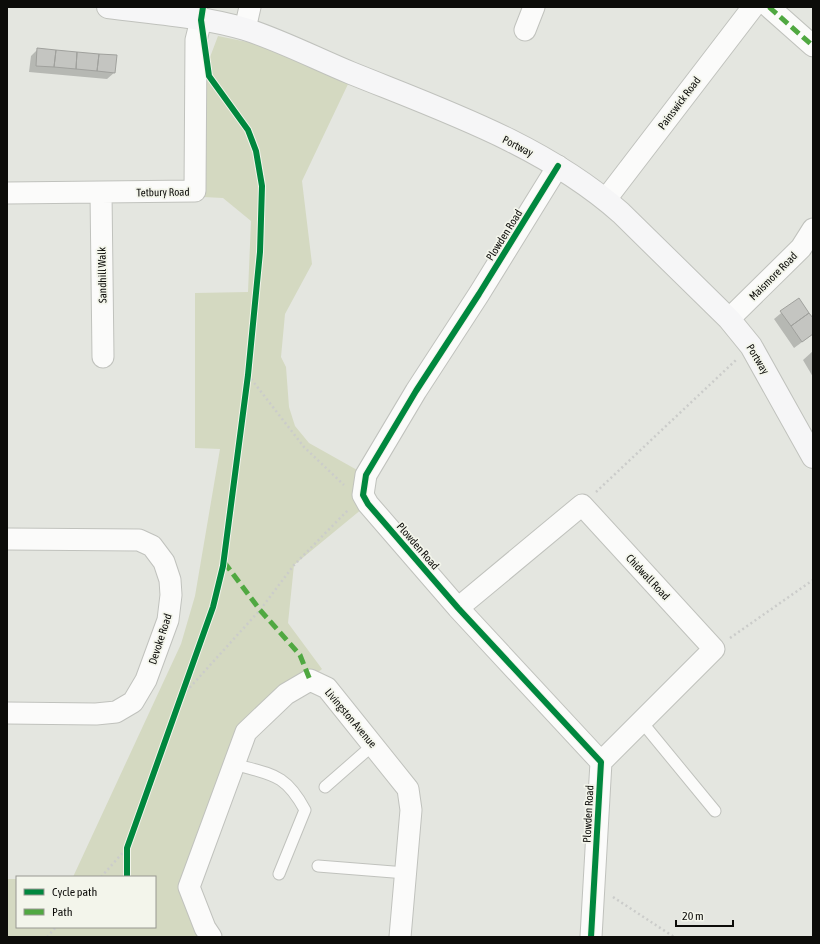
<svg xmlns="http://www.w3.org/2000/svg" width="820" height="944" viewBox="0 0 820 944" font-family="'Asap Condensed',sans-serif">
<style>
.green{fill:#d4d9c1}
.shadow{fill:#0003}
.building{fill:#c4c5c1;stroke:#a0a19d}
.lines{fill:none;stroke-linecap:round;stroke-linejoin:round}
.lane-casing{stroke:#c0c2bd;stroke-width:13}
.street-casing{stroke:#c0c2bd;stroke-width:23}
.secondary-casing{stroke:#c0c2bd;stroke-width:24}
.path{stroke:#cbccca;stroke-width:2.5;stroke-dasharray:2 3;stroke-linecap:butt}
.lane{stroke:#fbfbfa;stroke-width:11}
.street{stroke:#fbfbfa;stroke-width:21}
.secondary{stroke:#f6f6f7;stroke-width:22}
.quiet{stroke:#50a841;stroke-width:5;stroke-dasharray:10 5;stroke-linecap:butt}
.cycleway-casing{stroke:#f3f5eb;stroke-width:8}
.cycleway{stroke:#00873e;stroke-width:6}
.labels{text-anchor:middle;stroke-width:3.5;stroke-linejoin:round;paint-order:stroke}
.street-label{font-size:11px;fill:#0c0c09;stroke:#f3f5eb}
</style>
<rect width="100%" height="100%" fill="#e4e6e0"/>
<path class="green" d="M218,36L262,45L349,82L302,181L312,264L285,314L281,357L286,367L289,407L295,426L309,443L366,475L368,504L294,565L288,623L322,669L246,732L189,887L211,937H7V879H17V927H155V877H73L181,644L195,596L220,449L195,448V293L248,292L251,221L223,198L203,197L204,73Z"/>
<path class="shadow" d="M38,49L115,72L107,79L29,72L31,56Z
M798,299L813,320V334L794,348L774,319Z
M813,351V377L803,360Z"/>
<path class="building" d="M37,48L56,50L54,67L36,66Z
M56,50L77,52L76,69L54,67Z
M77,52L99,54L97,71L76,69Z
M99,54L117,55L115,73L97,71Z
M799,298L809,313L791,326L780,311Z
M809,313L813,318V334L802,342L791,326Z"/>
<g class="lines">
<g class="lane-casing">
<path id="lane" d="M641,721L715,811
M234,764C272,775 285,773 305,810L279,874
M325,787L373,745
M318,866L406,873"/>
</g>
<g class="street-casing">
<path id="street" d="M769,7L813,46
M245,29L250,7
M525,30L534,7
M558,166L479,294L416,391L366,475L363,495L368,504L458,608L601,762L591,937
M7,193L195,191L196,40L201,20
M101,193L103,357
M606,199L753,7
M729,319L801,248L813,229
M7,539L139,540L152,546L164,562L170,580L171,595L168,620L146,680L133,702L116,712L96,714L7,713
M458,608L582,505L714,649L601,762
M211,937L205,928L189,887L246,732L286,694L310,680L327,688L408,789L411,810L400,937"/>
</g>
<g class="secondary-casing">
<path id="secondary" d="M108,7C153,13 201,16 245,29C280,40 317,59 351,73C445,111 544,145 621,213L729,319L751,346L813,457"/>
</g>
<path class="path" d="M248,375L304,447L344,485
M596,492L736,360
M730,638L813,580
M183,695L260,610L294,565L349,509
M101,877L127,848
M613,897L674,937
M47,937L56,927"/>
<use href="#lane" class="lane"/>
<use href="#street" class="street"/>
<use href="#secondary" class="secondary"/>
<path class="quiet" d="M769,7L813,46
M224,562L260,610L300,655L310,680"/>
<g class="cycleway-casing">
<path id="cycleway" d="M558,166L479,294L416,391L366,475L363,495L368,504L458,608L601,762L591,937
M127,877V848L213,607L223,566L248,375L260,252L262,186L256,151L248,130L209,76L201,20L203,7"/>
</g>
<use href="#cycleway" class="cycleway"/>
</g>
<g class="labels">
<g class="street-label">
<text transform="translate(679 103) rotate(-53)" y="4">Painswick Road</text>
<text transform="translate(518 146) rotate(27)" y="4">Portway</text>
<text transform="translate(163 192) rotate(-1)" y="4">Tetbury Road</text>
<text transform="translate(504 235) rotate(-58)" y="4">Plowden Road</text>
<text transform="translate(102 275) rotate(-91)" y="4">Sandhill Walk</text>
<text transform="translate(773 276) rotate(-45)" y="4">Maismore Road</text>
<text transform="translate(758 359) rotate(59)" y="4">Portway</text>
<text transform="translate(418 546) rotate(49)" y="4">Plowden Road</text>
<text transform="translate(648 577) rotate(47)" y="4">Chidwall Road</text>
<text transform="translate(160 639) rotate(-72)" y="4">Devoke Road</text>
<text transform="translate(351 718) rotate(50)" y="4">Livingston Avenue</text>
<text transform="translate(588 814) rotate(-87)" y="4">Plowden Road</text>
</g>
</g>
<rect width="820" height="944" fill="none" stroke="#0c0c09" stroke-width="16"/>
<rect x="16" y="876" width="140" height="52" fill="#f3f5eb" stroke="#979891"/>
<rect x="24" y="889" width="20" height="6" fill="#00873e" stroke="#979891"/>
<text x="52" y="896" font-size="12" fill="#0c0c09">Cycle path</text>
<rect x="24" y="909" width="20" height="6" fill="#50a841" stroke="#979891"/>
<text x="52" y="916" font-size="12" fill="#0c0c09">Path</text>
<path d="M676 920v6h57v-6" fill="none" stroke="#0c0c09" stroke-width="2"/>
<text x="682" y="920" font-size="12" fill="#0c0c09" stroke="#f3f5eb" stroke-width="3" paint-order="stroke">20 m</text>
</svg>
